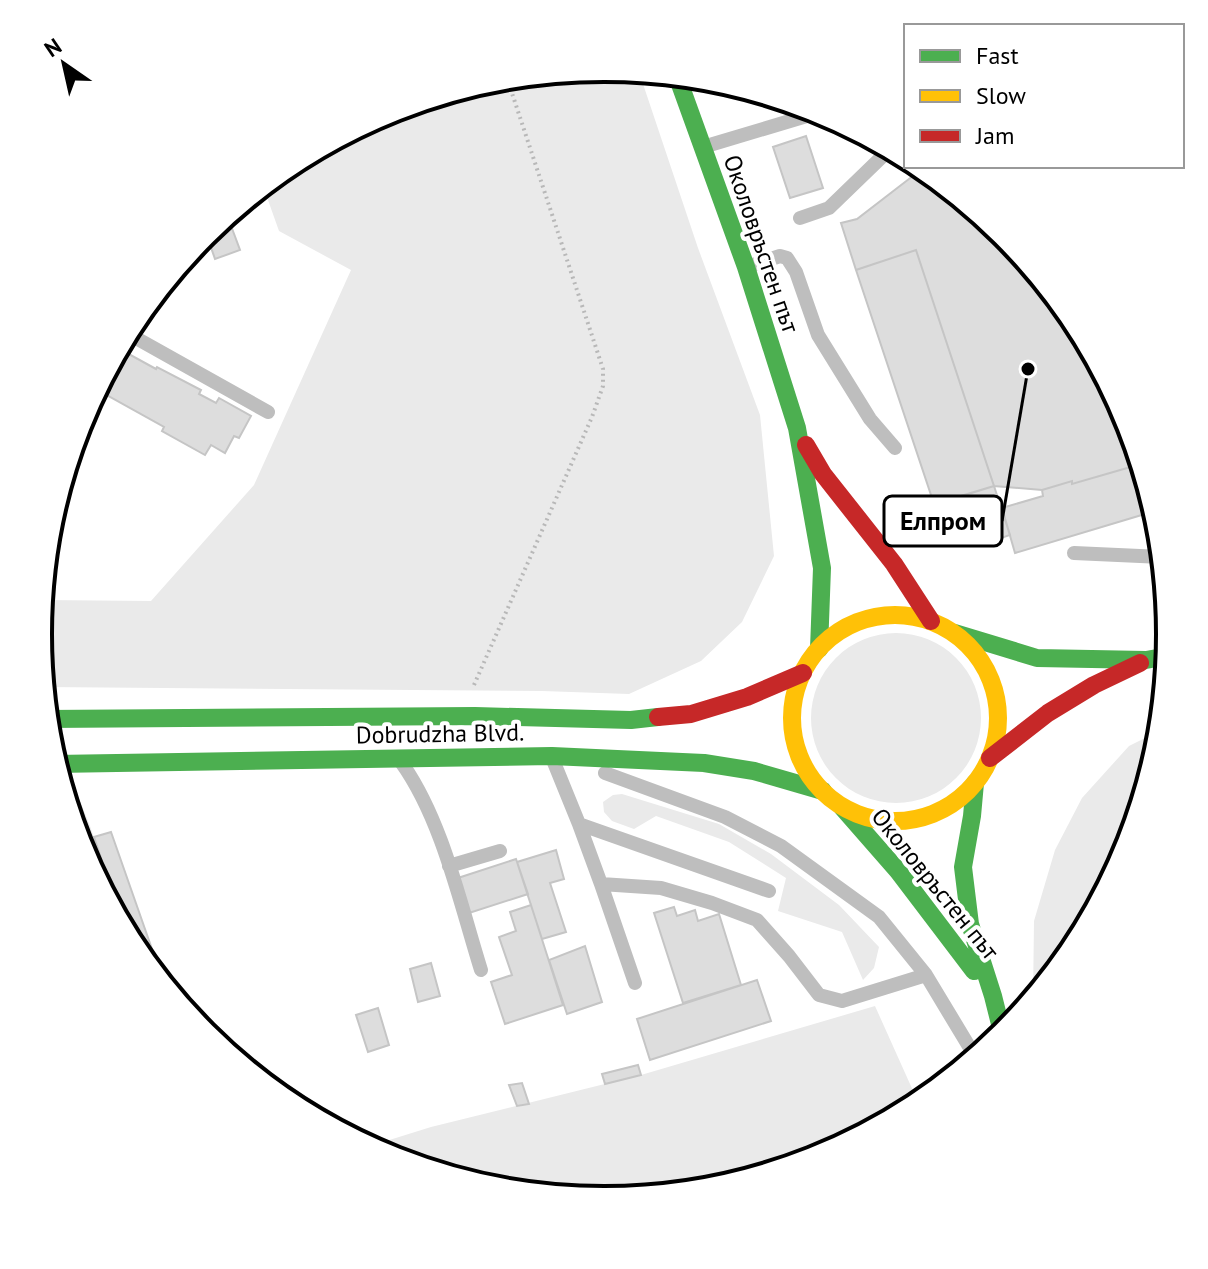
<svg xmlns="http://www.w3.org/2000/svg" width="1208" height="1269" viewBox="0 0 1208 1269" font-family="'PT Sans',sans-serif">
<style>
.green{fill:#eaeaea}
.building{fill:#ddd;stroke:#c5c5c5;stroke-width:2}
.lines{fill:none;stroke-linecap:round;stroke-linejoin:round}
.path{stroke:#b8b8b8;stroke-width:4;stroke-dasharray:2 4;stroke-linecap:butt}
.lane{stroke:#bebebe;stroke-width:14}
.fast{stroke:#4caf50;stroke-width:18}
.slow{stroke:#ffc107;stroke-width:18}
.jam{stroke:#c62828;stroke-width:18}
.labels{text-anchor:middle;stroke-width:8;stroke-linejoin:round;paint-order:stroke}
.street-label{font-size:24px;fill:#000;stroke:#fff}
.rim{fill:none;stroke:#000;stroke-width:4}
.leader{fill:none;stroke:#000;stroke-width:3}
.callout-dot{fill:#000;stroke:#fff;stroke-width:3}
.callout{fill:#fff;stroke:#000;stroke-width:3}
.callout-label{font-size:26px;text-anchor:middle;font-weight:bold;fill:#000}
</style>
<rect width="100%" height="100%" fill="#fff"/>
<path class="green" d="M604,69L639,72L698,248L760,415L774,556L742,622L701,661L629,694L542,691L43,687L38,634L41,600L151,601L254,485L351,270L279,231L263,186L290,164L388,111L494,79Z
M811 718a85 85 0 1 1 170 0a85 85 0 1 1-170 0Z
M1161,730L1159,745L1127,852L1074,949L1033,999L1034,921L1055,850L1082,798L1129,746Z
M76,791L90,826L128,939L81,851L63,792Z
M622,794L719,824L771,854L839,905L879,947L874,968L863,980L842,932L778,911L786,878L729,842L656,816L634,829L612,821L604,812L603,802L613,795Z
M875,1006L919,1104L820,1158L714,1190L604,1200L493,1190L387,1157L367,1147L431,1127L641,1075Z"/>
<path class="building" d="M806,136L823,188L790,198L773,147Z
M918,172L944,197L952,192L1005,235L1075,320L1127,418L1141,464L1072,484V481L1042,490L994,486L916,250L856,270L841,223L857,219Z
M227,215L240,250L215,259L206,233Z
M916,250L994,486L934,504L856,270Z
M120,346L126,349L125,352L156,369L157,367L201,390L199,394L216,403L219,398L251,416L239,438L234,436L225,453L211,445L205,455L162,431L164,427L96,389Z
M1141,464L1155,511L1015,553L1002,508L1043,496L1042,490L1072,481V484Z
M994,486L1010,535L981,545L965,495Z
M111,832L166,989L133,949L128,939L94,837Z
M556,850L564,879L550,883L566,932L542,939L517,862Z
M516,859L528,894L469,913L458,878Z
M531,905L563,1005L505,1024L491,982L512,975L499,937L516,931L510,912Z
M674,907L677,916L695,910L698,921L719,914L741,985L683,1003L654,913Z
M585,946L602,1002L567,1014L549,960Z
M431,963L440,996L418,1002L410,969Z
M757,980L771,1021L650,1060L637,1019Z
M378,1008L389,1045L368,1052L356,1015Z
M638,1065L641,1075L605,1084L602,1074Z
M522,1083L529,1104L517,1106L509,1085Z"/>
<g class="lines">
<path class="path" d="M474,685L592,417L603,386V369L507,78"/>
<path class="lane" d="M703,147L820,112
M800,218L829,208L890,149
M747,267L780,256L787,258L796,272L818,335L870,419L895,448
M127,333L268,412
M1074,553L1162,557
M553,760L579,824L601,884L661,888L712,903L757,920L789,956L819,995L842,1001L926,975
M401,762C442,819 460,903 481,970
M605,773L725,817L781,846L879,917L926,975L976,1058
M579,824L769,891
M449,866L500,851
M601,884L635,983"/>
<path class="fast" d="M677,76L746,267L797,428L822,568L819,649
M955,633L1037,658L1146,660L1168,656
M46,719L475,716L631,720L658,717
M55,764L552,756L704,763L754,771L823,791
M975,783L972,816L963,867L970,924L993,996L1003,1036
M842,807L898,871L974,971"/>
<path class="slow" d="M792 718a103 103 0 1 1 206 0a103 103 0 1 1-206 0Z"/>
<path class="jam" d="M806,445L823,474L894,564L931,621
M658,717L691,714L747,697L803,673
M990,758L1048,713L1094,685L1140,663"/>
</g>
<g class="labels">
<g class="street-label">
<text transform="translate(761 244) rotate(71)" y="8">Околовръстен път</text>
<text transform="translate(440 734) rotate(-1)" y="8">Dobrudzha Blvd.</text>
<text transform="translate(935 884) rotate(51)" y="8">Околовръстен път</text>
</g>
</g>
<path d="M0 0H1208V1269H0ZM52 634a552 552 0 1 1 1104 0a552 552 0 1 1-1104 0Z" fill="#fff" fill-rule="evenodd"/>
<path class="rim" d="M52 634a552 552 0 1 1 1104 0a552 552 0 1 1-1104 0Z"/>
<path class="leader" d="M1028 369L1002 521"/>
<circle class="callout-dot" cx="1028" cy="369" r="8"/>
<rect class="callout" x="884" y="496" width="118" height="50" rx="8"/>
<g class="callout-label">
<text x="943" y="530">Елпром</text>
</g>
<rect x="904" y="24" width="280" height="144" fill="#ffffff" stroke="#999999" stroke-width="2"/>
<rect x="920" y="50" width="40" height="12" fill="#4caf50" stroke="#999999" stroke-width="2"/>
<text x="976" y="64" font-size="24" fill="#000000">Fast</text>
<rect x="920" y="90" width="40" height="12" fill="#ffc107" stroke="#999999" stroke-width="2"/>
<text x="976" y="104" font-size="24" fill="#000000">Slow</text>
<rect x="920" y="130" width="40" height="12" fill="#c62828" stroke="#999999" stroke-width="2"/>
<text x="976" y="144" font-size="24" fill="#000000">Jam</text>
<g transform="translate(64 64) rotate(326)" stroke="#ffffff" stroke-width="6" paint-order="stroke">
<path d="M0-6L14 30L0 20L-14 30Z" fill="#000000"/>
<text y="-12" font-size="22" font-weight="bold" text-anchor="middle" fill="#000000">N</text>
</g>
</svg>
